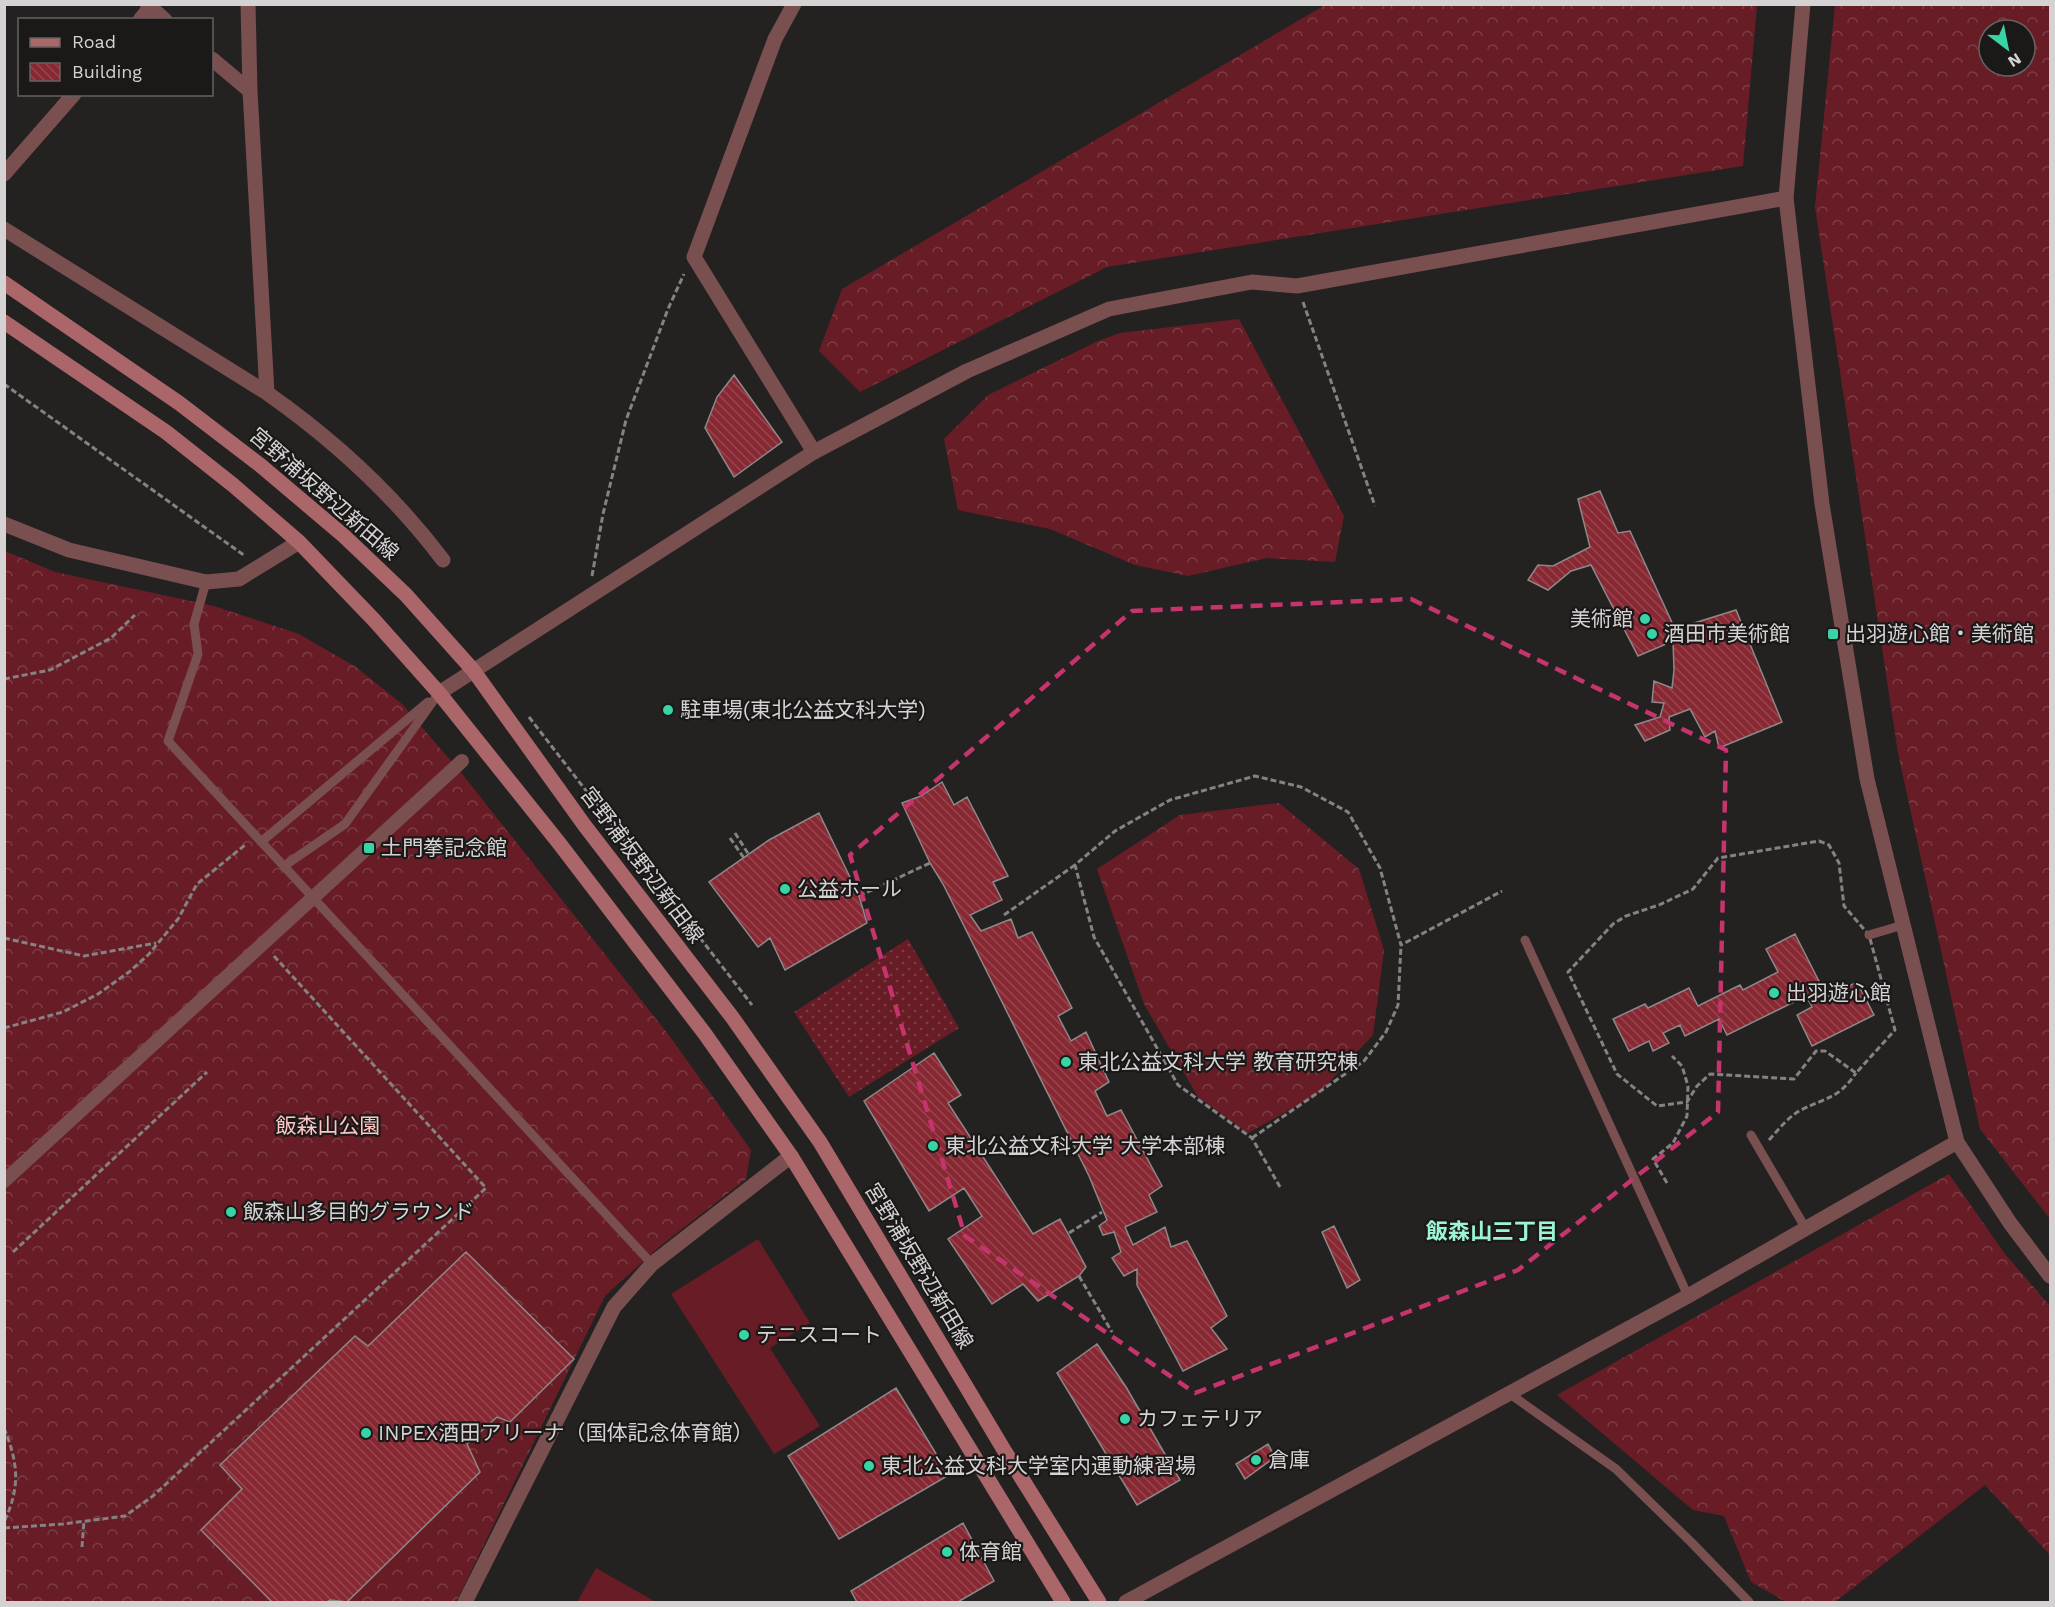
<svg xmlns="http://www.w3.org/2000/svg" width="2055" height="1607" viewBox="0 0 2055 1607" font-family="'Work Sans','Noto Sans JP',sans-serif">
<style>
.grass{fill:#681d26}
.forest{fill:url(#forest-crowns);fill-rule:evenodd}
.garden{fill:url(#garden-dots)}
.building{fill:url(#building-back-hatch);stroke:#8d8989;stroke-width:1.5}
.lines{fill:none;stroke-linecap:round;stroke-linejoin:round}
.path{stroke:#848282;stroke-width:3;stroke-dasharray:6 3;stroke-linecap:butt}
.service{stroke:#794f50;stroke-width:9}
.pedestrian{stroke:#794f50;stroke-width:14}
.minor{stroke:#794f50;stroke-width:15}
.tertiary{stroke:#794f50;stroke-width:15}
.secondary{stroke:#aa6669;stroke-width:15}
.marked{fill:none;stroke:#c5346d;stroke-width:4.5;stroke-dasharray:12 8;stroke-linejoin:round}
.poi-dot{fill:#39d4a5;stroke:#1b1818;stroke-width:2}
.labels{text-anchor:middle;stroke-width:4.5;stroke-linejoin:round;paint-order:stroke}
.street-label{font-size:21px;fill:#d4d2d2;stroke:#1b1818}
.poi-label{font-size:21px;fill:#d4d2d2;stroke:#1b1818;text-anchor:start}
.park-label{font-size:21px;fill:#fcc4c5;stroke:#1b1818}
.neighbourhood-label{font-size:22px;font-weight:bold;fill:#9bf5d3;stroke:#1b1818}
</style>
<defs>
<pattern id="forest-crowns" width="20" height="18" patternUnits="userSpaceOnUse" patternTransform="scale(1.5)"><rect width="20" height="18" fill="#681d26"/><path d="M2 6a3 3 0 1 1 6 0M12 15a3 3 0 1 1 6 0" fill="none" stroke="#7d3d45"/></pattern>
<pattern id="garden-dots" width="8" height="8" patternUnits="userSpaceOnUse" patternTransform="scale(1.5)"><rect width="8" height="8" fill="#681d26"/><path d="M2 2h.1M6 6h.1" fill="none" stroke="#7d3d45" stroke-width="1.8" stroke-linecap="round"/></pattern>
<pattern id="building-back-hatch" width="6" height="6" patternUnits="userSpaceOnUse" patternTransform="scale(1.5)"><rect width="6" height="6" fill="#872833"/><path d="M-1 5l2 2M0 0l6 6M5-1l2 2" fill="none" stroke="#974650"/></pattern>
</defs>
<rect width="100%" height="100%" fill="#242121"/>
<path class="grass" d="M758,1239L810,1323L770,1348L820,1426L774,1454L671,1294Z
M596,1568L656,1602H577Z"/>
<path class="forest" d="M1325,5H1757L1743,166L1107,267L860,392L819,351L842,289Z
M1835,5H2050V1219L1980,1129L1898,753L1815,207ZM1989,30H2025V66H1989Z
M1239,319L1344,516L1335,562L1267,558L1188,576L1135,565L1050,529L958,510L944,439L988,395L1098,341L1120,333Z
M5,551L55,572L214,606L299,634L356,667L402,704L463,775L668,1034L751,1150L746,1179L659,1247L605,1296L456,1602H5Z
M1279,803L1359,869L1384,950L1373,1035L1318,1094L1248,1133L1198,1097L1144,1004L1097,869L1180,815Z
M1949,1174L2005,1254L2050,1306V1555L1985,1485L1835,1602H1786L1751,1582L1724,1516L1693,1510L1557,1395Z"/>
<path class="garden" d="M908,939L959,1028L849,1097L794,1012Z"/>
<path class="building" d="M734,375L782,442L734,477L705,428L717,397Z
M1600,491L1618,533L1630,531L1675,629L1736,610L1782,722L1719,748L1715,731L1705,737L1690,709L1669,717L1670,730L1645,741L1635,725L1660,717L1664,703L1652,702L1654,681L1672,688L1674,670L1673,641L1638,656L1591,565L1571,571L1548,590L1528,580L1538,565L1553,566L1590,547L1578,499Z
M942,782L954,805L967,797L1008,876L993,882L1002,900L970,915L981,931L1011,919L1018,938L1032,932L1072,1008L1058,1016L1071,1041L1086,1032L1109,1082L1095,1091L1107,1116L1121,1110L1162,1186L1149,1195L1157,1212L1125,1227L1133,1245L1165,1227L1171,1247L1187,1241L1227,1316L1211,1328L1227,1349L1183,1371L1137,1285V1269L1124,1276L1112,1258L1121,1252L1114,1232L1103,1235L1099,1226L1107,1220L1089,1176L943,884L930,863L902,803L921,796Z
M819,813L859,896L867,923L785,970L770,938L758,947L709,882L769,840Z
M1795,934L1827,997L1857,982L1874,1015L1812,1046L1797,1015L1812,1007L1806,996L1727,1035L1719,1019L1685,1036L1680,1025L1663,1033L1669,1043L1653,1051L1649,1041L1629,1051L1613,1019L1645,1004L1648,1008L1689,988L1698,1006L1740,985L1743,990L1778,972L1766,949Z
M934,1053L961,1095L948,1103L1033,1234L1060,1219L1086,1267L1079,1276L1038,1301L1023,1284L992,1304L948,1239L982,1216L964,1188L929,1211L864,1101Z
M1334,1226L1360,1280L1347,1288L1322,1232Z
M466,1252L574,1359L510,1422L497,1417L467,1444L480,1472L347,1602L330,1600L327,1602H272L201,1530L242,1489L220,1465L355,1336L368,1346Z
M1097,1344L1126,1387L1180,1480L1137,1505L1057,1373Z
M896,1388L949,1475L839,1539L788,1456Z
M1268,1444L1275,1457L1245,1479L1236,1464Z
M963,1523L994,1581L958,1602H857L851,1591Z"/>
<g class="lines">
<path class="path" d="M1303,302L1375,506
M4,384L245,556
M592,576L603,514L626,420L668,309L684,274
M4,679L50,670L111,638L135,615
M529,717L752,1005
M735,833L749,855
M730,838L744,858
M1819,841L1829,845L1839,863L1844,906L1869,935L1895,1030L1856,1073L1825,1051H1816L1794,1079L1710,1074L1697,1086L1687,1102L1657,1106L1617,1074L1568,972L1613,924L1626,916L1659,905L1693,889L1718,858Z
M859,896L930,863
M1004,915L1075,865
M4,938L84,956L156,943
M4,1028L63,1012L98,994L129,972L149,954L178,919L197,884L245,845
M1252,1138L1364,1061L1386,1032L1398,1005L1401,945
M1769,1140C1779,1129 1788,1117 1801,1110C1827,1097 1838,1099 1856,1073
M1667,1183L1653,1159L1673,1143L1687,1116L1688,1086L1682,1066L1672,1056
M1280,1187L1252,1138L1178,1085L1094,937L1075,865L1115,831L1170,800L1255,776L1301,787L1348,812L1380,868L1401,945L1502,891
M1069,1233L1102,1212
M13,1252L207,1072
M1079,1276L1112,1332
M4,1428C18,1463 21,1486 4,1522
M4,1528L63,1524L125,1516L153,1496L486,1188L273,955
M82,1547L84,1521"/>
<path class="service" d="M206,582L194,624L198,654L168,741L652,1264
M261,842L428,702
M284,866L345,824L439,693
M1869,935L1903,925
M1525,940L1688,1296
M1751,1135L1806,1229
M1510,1394L1616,1469L1692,1543L1749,1602"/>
<path class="pedestrian" d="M4,1181L462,761"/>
<path class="minor" d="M147,4L165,20
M248,4L250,91L267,393
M794,4L775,39L694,257L814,452
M140,20L153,4
M212,59L250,91
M4,174L74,94
M1786,198L1803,4
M4,229L267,393C334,440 393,494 443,560
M206,582L239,579L299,542
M465,1602L614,1307L652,1264L791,1156"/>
<path class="tertiary" d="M4,524L69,550L206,582
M439,693L814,452L967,371L1109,309L1252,282L1297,286L1786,198L1822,504L1867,779L1957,1142L1688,1296L1126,1602
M1957,1142L2010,1223L2050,1276"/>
<path class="secondary" d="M4,283L179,403L260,465L344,536L406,595L473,670L585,826L732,1017L820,1142L1004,1450L1099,1602
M4,322L166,432L233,485L299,542L374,620L439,693L559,843L705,1034L791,1156L1063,1602"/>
</g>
<path class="marked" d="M1411,599L1726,750L1718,1112L1518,1270L1195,1393L965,1236L850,855L1132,611Z"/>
<g class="poi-dot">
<circle cx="1645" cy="619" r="6"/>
<circle cx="1652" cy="634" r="6"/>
<rect x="1827" y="628" width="12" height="12" rx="3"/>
<circle cx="668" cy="710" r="6"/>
<rect x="363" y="842" width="12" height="12" rx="3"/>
<circle cx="785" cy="889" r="6"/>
<circle cx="1774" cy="993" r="6"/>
<circle cx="1066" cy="1062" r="6"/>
<circle cx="933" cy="1146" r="6"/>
<circle cx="231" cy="1212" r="6"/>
<circle cx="744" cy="1335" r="6"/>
<circle cx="1125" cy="1419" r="6"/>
<circle cx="366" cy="1433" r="6"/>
<circle cx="1256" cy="1460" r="6"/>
<circle cx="869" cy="1466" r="6"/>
<circle cx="947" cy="1552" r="6"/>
</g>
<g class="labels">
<g class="street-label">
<text transform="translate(324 494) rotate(41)" y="7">宮野浦坂野辺新田線</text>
<text transform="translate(642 865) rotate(53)" y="7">宮野浦坂野辺新田線</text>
<text transform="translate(919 1266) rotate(59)" y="7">宮野浦坂野辺新田線</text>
</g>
<g class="poi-label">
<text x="1633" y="626" text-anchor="end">美術館</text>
<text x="1664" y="641">酒田市美術館</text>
<text x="1845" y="641">出羽遊心館・美術館</text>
<text x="680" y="717">駐車場(東北公益文科大学)</text>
<text x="381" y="855">土門拳記念館</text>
<text x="797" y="896">公益ホール</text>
<text x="1786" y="1000">出羽遊心館</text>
<text x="1078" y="1069">東北公益文科大学 教育研究棟</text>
<text x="945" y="1153">東北公益文科大学 大学本部棟</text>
<text x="243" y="1219">飯森山多目的グラウンド</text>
<text x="756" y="1342">テニスコート</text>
<text x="1137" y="1426">カフェテリア</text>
<text x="378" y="1440">INPEX酒田アリーナ（国体記念体育館）</text>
<text x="1268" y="1467">倉庫</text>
<text x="881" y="1473">東北公益文科大学室内運動練習場</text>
<text x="959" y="1559">体育館</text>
</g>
<g class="park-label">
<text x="328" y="1133">飯森山公園</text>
</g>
<g class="neighbourhood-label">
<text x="1492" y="1239">飯森山三丁目</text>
</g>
</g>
<rect width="2055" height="1607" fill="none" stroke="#d4d2d2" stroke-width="12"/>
<rect x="18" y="18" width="195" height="78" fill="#1b1818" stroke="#656262" stroke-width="1.5"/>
<rect x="30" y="38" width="30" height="9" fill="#aa6669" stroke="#656262" stroke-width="1.5"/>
<text x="72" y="48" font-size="18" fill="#d4d2d2">Road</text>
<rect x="30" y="63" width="30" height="18" fill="url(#building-back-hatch)" stroke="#656262" stroke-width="1.5"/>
<text x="72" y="78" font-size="18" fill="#d4d2d2">Building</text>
<g transform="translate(2007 48) rotate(148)"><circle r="28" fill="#1b1818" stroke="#656262" stroke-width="1.5"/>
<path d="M0-4.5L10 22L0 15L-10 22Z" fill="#39d4a5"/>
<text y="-9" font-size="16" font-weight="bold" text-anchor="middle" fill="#d4d2d2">N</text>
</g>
</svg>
